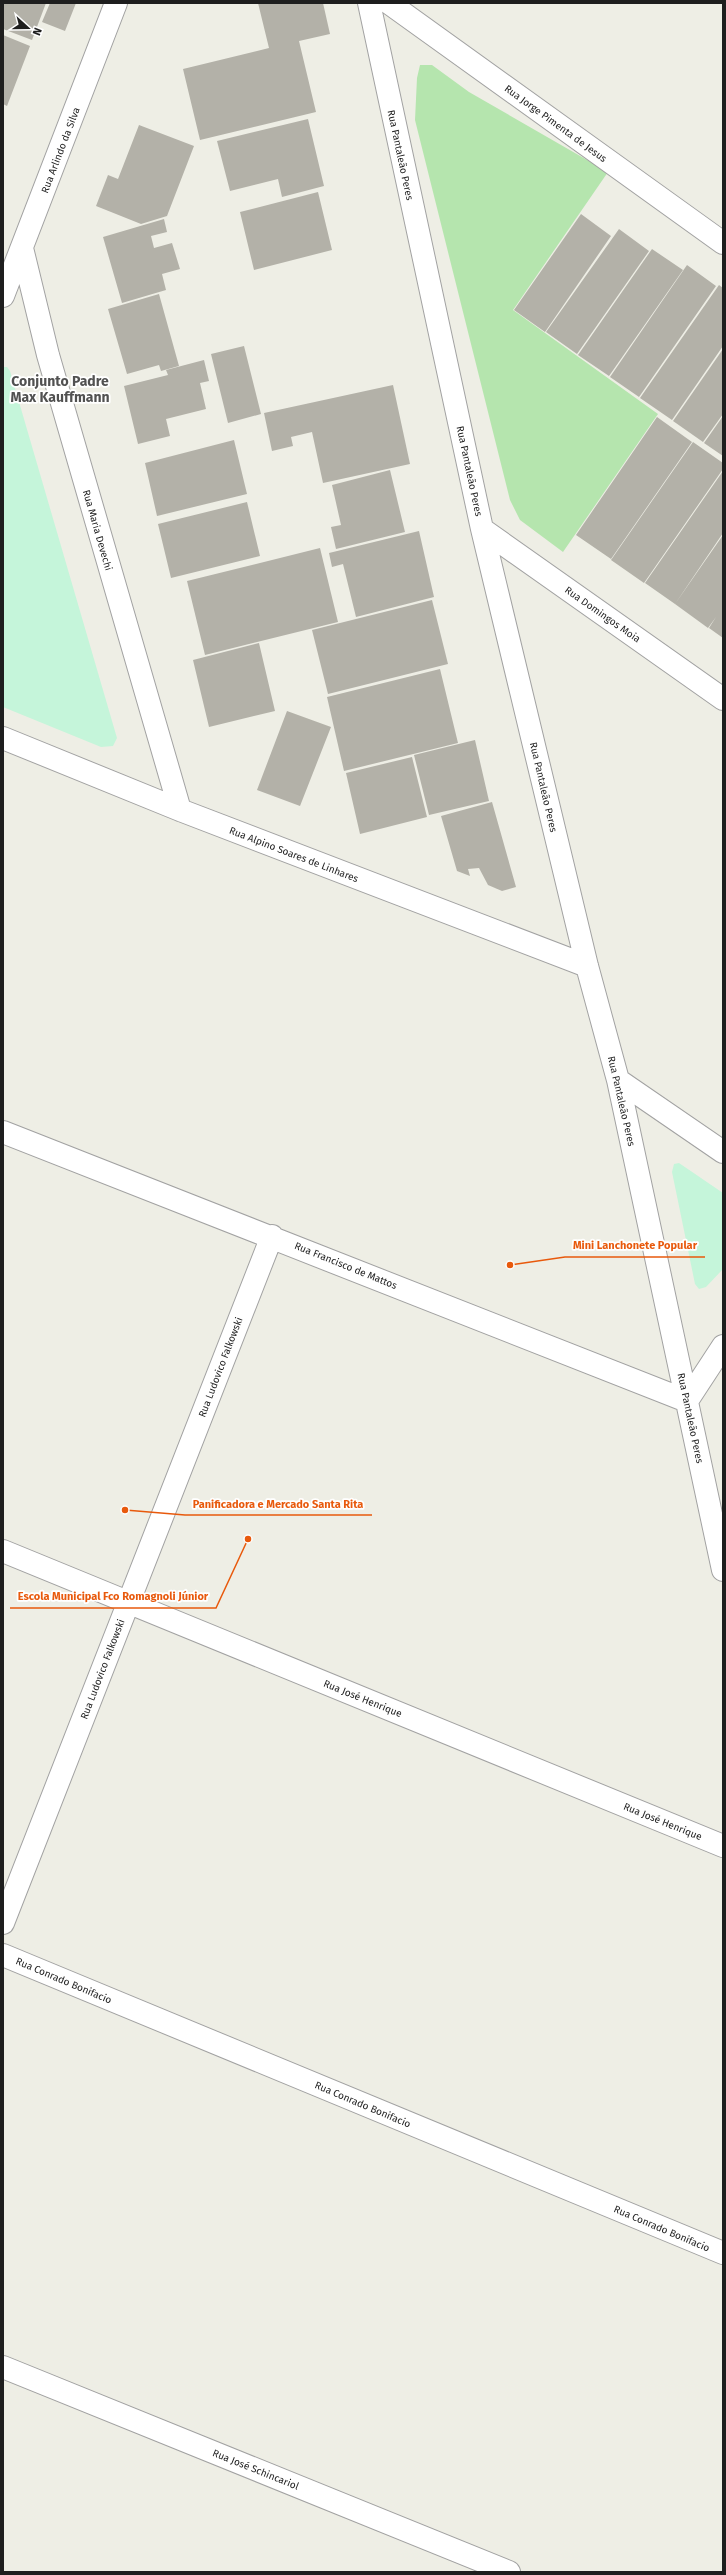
<svg xmlns="http://www.w3.org/2000/svg" width="726" height="2575" viewBox="0 0 726 2575" font-family="'Fira Sans',sans-serif">
<style>
.grass{fill:#b5e5ae}
.park{fill:#c5f5da}
.building{fill:#b3b1a8}
.lines{fill:none;stroke-linecap:round;stroke-linejoin:round}
.minor-casing{stroke:#a2a2a2;stroke-width:24}
.minor{stroke:#fff;stroke-width:22}
.labels{text-anchor:middle;stroke-width:3.5;stroke-linejoin:round;paint-order:stroke}
.street-label{font-size:10px;fill:#1e1e1e;stroke:#fff}
.district-label{font-size:14px;font-weight:bold;fill:#515151;stroke:#fff}
.leader{fill:none;stroke:#e8590c;stroke-width:1.5}
.callout-dot{fill:#e8590c;stroke:#fff;stroke-width:1.5}
.callout-label{font-size:11px;text-anchor:middle;font-weight:bold;fill:#e8590c;stroke:#fff;stroke-width:3.5;stroke-linejoin:round;paint-order:stroke}
</style>
<rect width="100%" height="100%" fill="#eeeee5"/>
<path class="grass" d="M420,65H432L469,92L608,172L513,310L658,414L563,552L520,520L510,500L415,120L417,78Z"/>
<path class="park" d="M3,367H7L10,371L117,738L113,746L101,747L3,707Z
M679,1163L723,1193V1269L706,1287L699,1289L695,1284L672,1172L674,1164Z"/>
<path class="building" d="M3,3H46L32,40L3,29Z
M50,3H76L65,31L42,22Z
M258,3H323L330,34L299,41L316,112L200,140L183,69L269,48Z
M3,35L30,46L7,106L3,104Z
M308,119L324,186L282,197L278,179L230,191L217,141Z
M139,125L194,146L167,216L141,224L96,206L108,175L118,179Z
M318,192L332,250L254,270L240,212Z
M581,214L611,236L545,332L514,310Z
M164,219L167,232L151,236L154,248L172,243L180,269L162,274L166,290L122,303L103,237Z
M619,229L649,251L577,354L546,332Z
M652,249L683,270L609,376L578,355Z
M687,265L716,286L639,397L610,377Z
M719,285L723,288V346L672,420L640,398Z
M159,294L179,366L161,371L159,365L127,374L108,309Z
M244,346L261,414L228,423L211,354Z
M723,349V414L703,442L673,421Z
M204,360L209,381L200,383L206,409L166,419L170,436L138,444L124,386L168,375L166,370Z
M393,385L410,464L323,483L312,432L291,437L293,446L272,451L264,413Z
M723,416V456L704,443Z
M657,417L692,442L611,559L576,535Z
M234,440L247,494L157,516L145,463Z
M693,442L723,463V469L644,583L611,560Z
M390,470L405,532L336,549L331,527L341,525L332,485Z
M723,471V533L675,604L645,583Z
M247,502L260,556L171,578L158,524Z
M419,531L434,597L356,617L343,564L332,567L329,553Z
M723,535V638L709,628L716,617L708,628L675,604Z
M320,548L338,622L205,655L187,581Z
M432,600L448,664L328,694L312,630Z
M259,643L275,711L209,727L193,660Z
M440,669L458,743L344,771L327,697Z
M287,711L331,727L300,806L257,790Z
M475,740L489,801L429,815L414,755Z
M412,757L427,817L360,834L346,773Z
M492,802L516,887L502,891L488,885L479,868L468,869L470,876L457,871L441,816Z"/>
<g class="lines">
<g class="minor-casing">
<path id="minor" d="M369,3L482,529L587,966L618,1080L723,1570
M389,3L723,243
M22,248L48,355L180,810
M3,296L116,3
M482,529L723,699
M3,738L180,810L587,966
M618,1080L723,1152
M3,1132L687,1401L723,1346
M3,1551L723,1846
M3,1923L272,1236
M3,1955L723,2253
M3,2367L509,2572"/>
</g>
<use href="#minor" class="minor"/>
</g>
<g class="labels">
<g class="street-label">
<text transform="translate(556 123) rotate(36)" y="4">Rua Jorge Pimenta de Jesus</text>
<text transform="translate(60 150) rotate(-69)" y="4">Rua Arlindo da Silva</text>
<text transform="translate(401 155) rotate(78)" y="4">Rua Pantaleão Peres</text>
<text transform="translate(470 471) rotate(78)" y="4">Rua Pantaleão Peres</text>
<text transform="translate(98 530) rotate(74)" y="4">Rua Maria Devechi</text>
<text transform="translate(603 614) rotate(35)" y="4">Rua Domingos Moia</text>
<text transform="translate(544 787) rotate(77)" y="4">Rua Pantaleão Peres</text>
<text transform="translate(294 854) rotate(21)" y="4">Rua Alpino Soares de Linhares</text>
<text transform="translate(622 1101) rotate(77)" y="4">Rua Pantaleão Peres</text>
<text transform="translate(346 1265) rotate(22)" y="4">Rua Francisco de Mattos</text>
<text transform="translate(220 1367) rotate(-69)" y="4">Rua Ludovico Falkowski</text>
<text transform="translate(691 1418) rotate(78)" y="4">Rua Pantaleão Peres</text>
<text transform="translate(102 1669) rotate(-69)" y="4">Rua Ludovico Falkowski</text>
<text transform="translate(363 1698) rotate(22)" y="4">Rua José Henrique</text>
<text transform="translate(663 1821) rotate(22)" y="4">Rua José Henrique</text>
<text transform="translate(64 1980) rotate(23)" y="4">Rua Conrado Bonifacio</text>
<text transform="translate(363 2104) rotate(23)" y="4">Rua Conrado Bonifacio</text>
<text transform="translate(662 2228) rotate(23)" y="4">Rua Conrado Bonifacio</text>
<text transform="translate(256 2469) rotate(22)" y="4">Rua José Schincariol</text>
</g>
<g class="district-label">
<text x="60" y="386">Conjunto Padre<tspan x="60" dy="16">Max Kauffmann</tspan></text>
</g>
</g>
<path class="leader" d="M510 1265L565 1257H705M125 1510L185 1515H372M248 1539L216 1608H10"/>
<g class="callout-dot">
<circle cx="510" cy="1265" r="4"/>
<circle cx="125" cy="1510" r="4"/>
<circle cx="248" cy="1539" r="4"/>
</g>
<g class="callout-label">
<text x="635" y="1249">Mini Lanchonete Popular</text>
<text x="278" y="1508">Panificadora e Mercado Santa Rita</text>
<text x="113" y="1600">Escola Municipal Fco Romagnoli Júnior</text>
</g>
<rect width="726" height="2575" fill="none" stroke="#1e1e1e" stroke-width="8"/>
<g transform="translate(28 28) rotate(111)" stroke="#ffffff" stroke-width="3" paint-order="stroke">
<path d="M0-3L7 15L0 10L-7 15Z" fill="#1e1e1e"/>
<text y="-6" font-size="11" font-weight="bold" text-anchor="middle" fill="#1e1e1e">N</text>
</g>
</svg>
